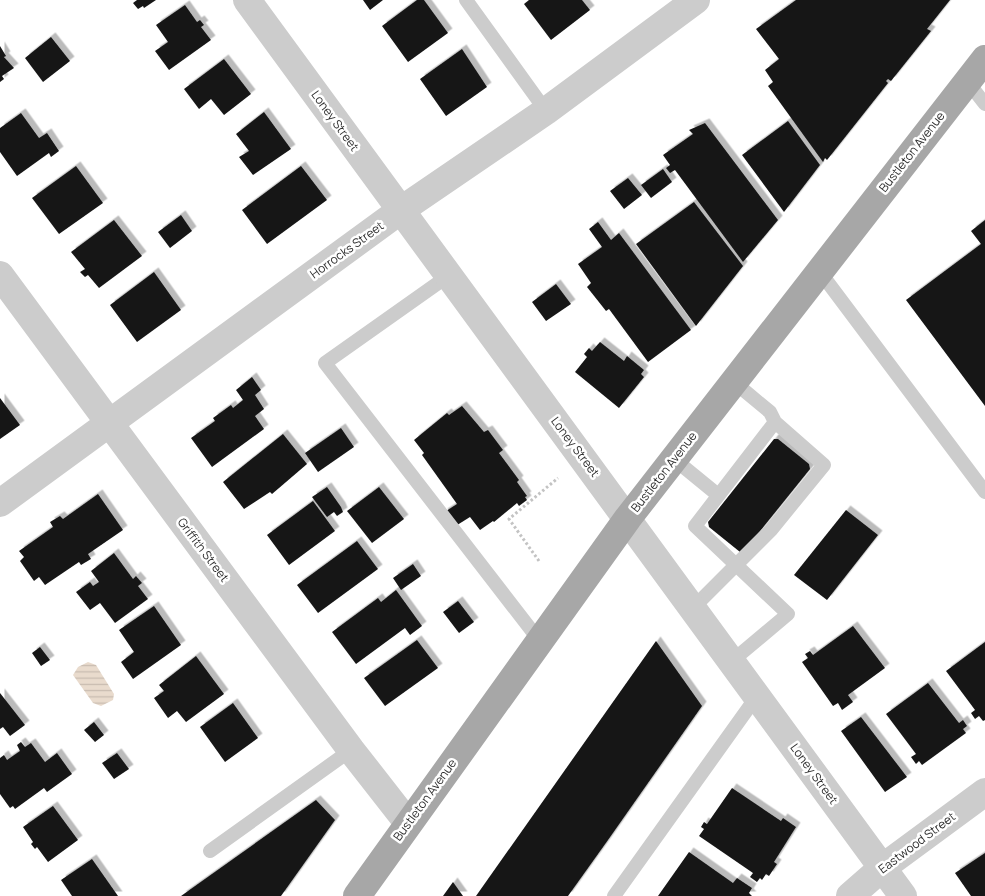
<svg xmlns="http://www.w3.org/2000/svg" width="985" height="896" viewBox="0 0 985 896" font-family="Manrope,sans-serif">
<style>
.water{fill:url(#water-rules)}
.building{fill:#161616;filter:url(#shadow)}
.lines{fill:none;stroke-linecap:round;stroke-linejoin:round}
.path{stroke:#c3c3c3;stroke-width:3;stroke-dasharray:2.5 2.5;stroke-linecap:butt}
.lane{stroke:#ccc;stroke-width:14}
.street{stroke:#ccc;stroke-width:28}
.primary{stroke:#a7a7a7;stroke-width:28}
.labels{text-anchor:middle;stroke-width:5;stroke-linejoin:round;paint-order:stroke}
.street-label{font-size:12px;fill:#2f2f2f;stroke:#fff}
</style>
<defs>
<pattern id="water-rules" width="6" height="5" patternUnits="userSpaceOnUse" patternTransform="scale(1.25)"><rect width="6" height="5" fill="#e9dbcd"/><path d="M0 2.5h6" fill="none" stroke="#c8bcb0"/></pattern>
<filter id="shadow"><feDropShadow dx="4.5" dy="-4.5" stdDeviation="0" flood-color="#0004"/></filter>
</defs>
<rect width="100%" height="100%" fill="#fff"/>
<path class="water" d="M88,662L96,665L114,694L113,700L101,706L93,703L73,675L78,667Z"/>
<path class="building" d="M137,0H156L144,8L143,6L138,9L133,3Z
M363,0H383L370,10Z
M417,0H424L448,33L408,62L382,26Z
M529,0H582L590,10L551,40L524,4Z
M796,0H950L927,29L931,31L891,81L888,79L886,81L888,83L827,160L825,158L823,162L768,86L773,82L765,70L779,59L756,29Z
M185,5L197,22L200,20L204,25L201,27L211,40L169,70L155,51L168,42L156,25Z
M51,37L70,61L43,82L25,58Z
M0,46L6,56L4,57L14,68L2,76L4,79L0,82Z
M462,49L487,87L446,116L420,79Z
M224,59L251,94L224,115L211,99L199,109L184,89Z
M264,112L291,149L253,175L239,157L249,151L236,134Z
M21,113L39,138L47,133L59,151L51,157L49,153L17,176L0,152V128Z
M788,121L820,165L784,212L742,155Z
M705,123L778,220L743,262L675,170L670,173L666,168L670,165L663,155L693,134L689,130Z
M76,166L103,203L59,234L32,198Z
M301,166L327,200L267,244L242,210Z
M663,169L672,182L651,198L641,185Z
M628,178L642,195L624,209L610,191Z
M694,202L743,266L696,326L636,244Z
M181,215L192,231L170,248L158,232Z
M114,220L142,256L99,288L88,275L85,277L80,272L85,269L71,252Z
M985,220V406L906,300L981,244L971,231Z
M598,222L611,240L619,233L691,330L648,362L609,309L606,311L587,287L591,283L578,264L602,247L589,229Z
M154,272L181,310L137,342L110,305Z
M556,284L571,304L546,321L532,302Z
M600,342L624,361L627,356L644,370L641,374L644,377L619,408L575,372L587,357L584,354L589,348L592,351Z
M252,377L261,390L255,395L264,409L255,416L264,429L212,467L191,438L215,421L213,418L231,405L233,408L243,400L236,390Z
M0,398L20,425L0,439Z
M462,406L484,432L488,430L503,450L499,453L519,480L517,482L527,496L525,497L527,500L519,506L517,503L494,522L493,521L480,530L470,517L454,527L443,513L457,504L422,455L424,453L414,440L447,413L449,415Z
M341,428L354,447L318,472L305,453Z
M283,434L307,464L272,494L270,492L244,509L223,482Z
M774,439H778L809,464L810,469L744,551L740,552L709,527L708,522Z
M327,487L341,507L343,512L337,516L334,512L327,517L312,497Z
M379,487L404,519L372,543L347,511Z
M98,494L123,530L88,554L91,559L81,565L79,562L45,585L39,577L34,581L20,561L24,557L19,551L53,527L50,522L60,516L63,519Z
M313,501L335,531L289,565L267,535Z
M846,510L878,535L827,600L794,575Z
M357,541L378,569L318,613L297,585Z
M114,553L133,579L136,576L142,583L138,586L148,599L115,623L100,603L90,610L76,592L90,582L93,586L99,582L91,571Z
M413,564L421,576L401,590L393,578Z
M396,590L422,626L410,635L405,628L356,664L332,632L378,598L381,602Z
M458,601L474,622L459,633L443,612Z
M154,606L181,645L133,679L121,662L134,652L119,630Z
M853,626L885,668L848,695L853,702L842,710L838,703L833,706L802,662L808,658L805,654L810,651L813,655Z
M417,640L438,668L385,706L364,678Z
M656,641L702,706L608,840L568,896H476Z
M985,642V720L983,721L979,716L975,719L971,713L975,710L946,671Z
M40,647L50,660L41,666L32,653Z
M196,656L224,694L186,722L177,711L168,718L154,698L164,691L159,685Z
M928,683L959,723L963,720L967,726L963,729L966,733L922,765L919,761L916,764L911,757L916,754L886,714Z
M0,693L25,725L10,736L3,727L0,729Z
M233,703L258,738L225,762L200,727Z
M861,717L907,777L885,792L841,731Z
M94,722L104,735L95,742L84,730Z
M21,742L25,747L31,743L45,762L57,753L72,774L47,792L44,788L15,809L13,806L10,808L0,794V758L4,755L7,760L20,751L17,745Z
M117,753L129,769L114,779L102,763Z
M732,788L781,821L783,818L796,827L774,862L777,864L769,876L766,874L762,880L760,878L757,882L750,877L753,873L699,836L704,829L701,827L704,822L707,824Z
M316,800L335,820L281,896H181Z
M53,806L78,840L48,862L37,847L35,849L31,844L33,842L23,827Z
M689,852L733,883L737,878L752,888L749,893L752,896H658Z
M985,853V896H971L955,873Z
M92,859L118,896H72L61,880Z
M453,882L463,896H443Z"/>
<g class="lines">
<path class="path" d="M539,561L509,519L558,478"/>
<path class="lane" d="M466,0L546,111
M967,81L985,104
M820,272L985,492
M448,276L325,363L539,640
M674,459L718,495
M693,608L771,530L824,465L775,422L770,412L734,382
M732,661L788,614L695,526L775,422
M210,851L351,750
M614,896L757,696"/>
<path class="street" d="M247,0C465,299 686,596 903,896
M0,275L351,750L408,823
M0,503L401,210L546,111L696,0
M850,896L882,868L985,792"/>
<path class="primary" d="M357,896L628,518L985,59"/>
</g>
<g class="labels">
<g class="street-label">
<text transform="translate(335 121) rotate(54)" y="4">Loney Street</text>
<text transform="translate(912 152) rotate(-52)" y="4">Bustleton Avenue</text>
<text transform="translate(347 250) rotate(-36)" y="4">Horrocks Street</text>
<text transform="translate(575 447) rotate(53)" y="4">Loney Street</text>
<text transform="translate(664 472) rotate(-52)" y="4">Bustleton Avenue</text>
<text transform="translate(203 550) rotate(53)" y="4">Griffith Street</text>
<text transform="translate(814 774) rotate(54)" y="4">Loney Street</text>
<text transform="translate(425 800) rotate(-54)" y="4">Bustleton Avenue</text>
<text transform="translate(917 843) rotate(-37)" y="4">Eastwood Street</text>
</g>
</g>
</svg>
